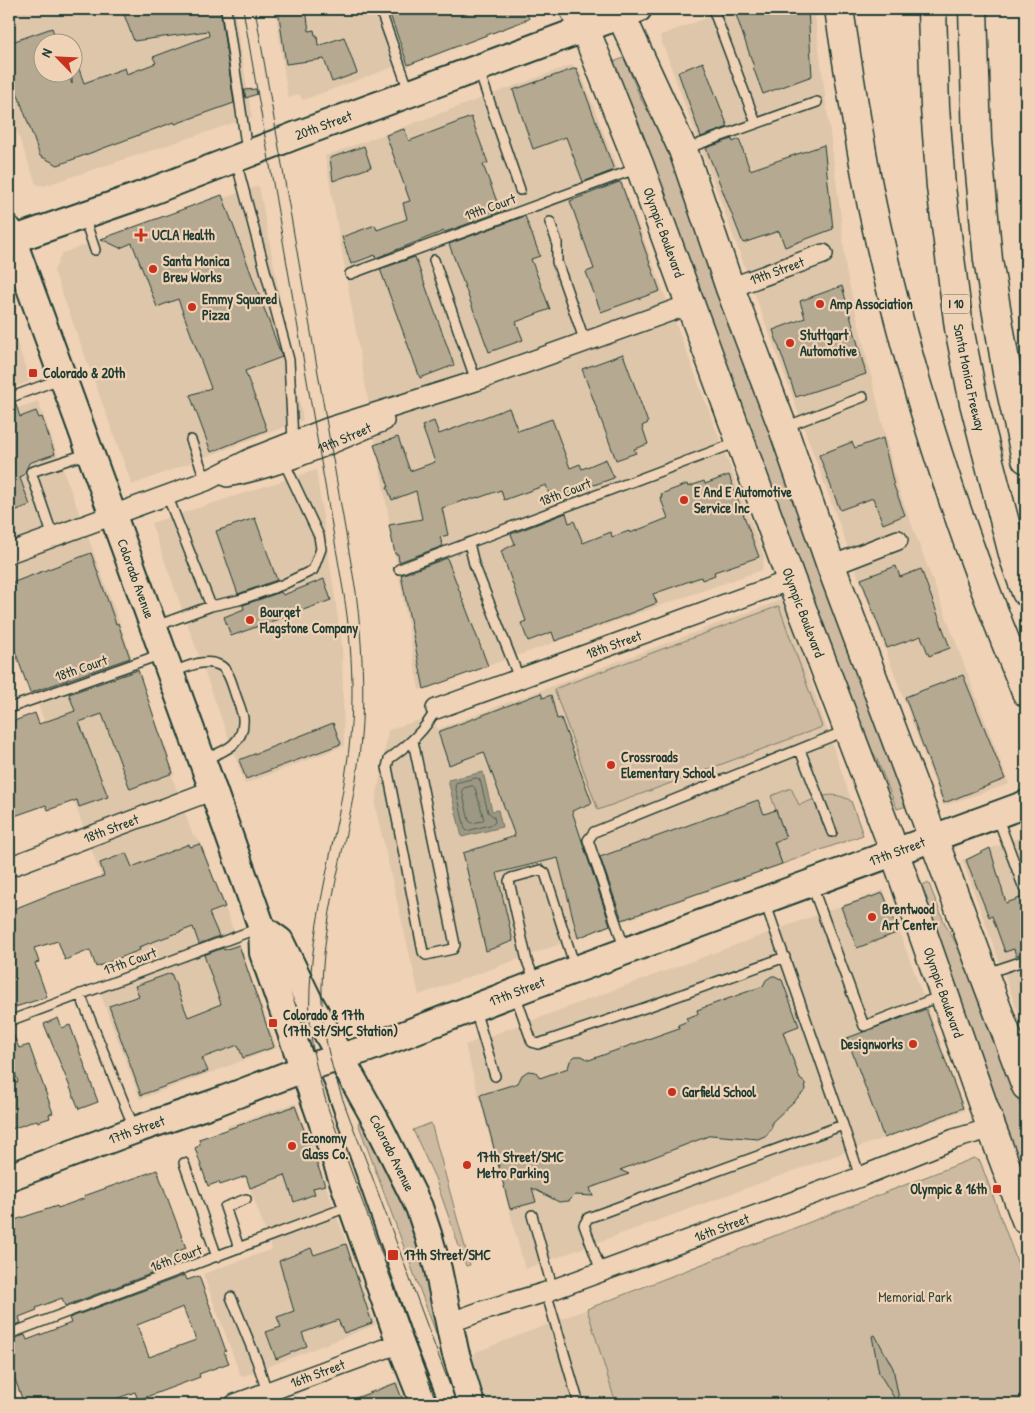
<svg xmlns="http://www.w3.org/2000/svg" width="1035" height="1413" viewBox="0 0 1035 1413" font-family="'Patrick Hand',sans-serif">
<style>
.built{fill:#dec6ab;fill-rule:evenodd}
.green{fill:#cebaa1;stroke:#767c6a}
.water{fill:#9d9883;stroke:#6b7463}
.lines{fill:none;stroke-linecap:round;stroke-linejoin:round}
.shore{stroke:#516154;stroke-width:1}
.building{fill:#b5a992;stroke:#1f3d34;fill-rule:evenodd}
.lane-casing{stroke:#1f3d34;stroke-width:12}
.street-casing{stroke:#1f3d34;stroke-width:22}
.secondary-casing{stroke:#1f3d34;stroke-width:30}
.primary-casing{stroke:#1f3d34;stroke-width:31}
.highway-casing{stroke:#1f3d34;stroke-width:31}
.lane{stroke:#f0d3b6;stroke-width:9}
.street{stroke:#f0d3b6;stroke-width:19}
.secondary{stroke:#f0d3b6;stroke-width:26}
.primary{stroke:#f0d3b6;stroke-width:28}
.highway{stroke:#f0d3b6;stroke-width:28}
.tram{stroke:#1f3d34;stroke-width:1}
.poi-dot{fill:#c8321e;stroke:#f0d3b6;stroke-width:2}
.labels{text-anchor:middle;stroke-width:4.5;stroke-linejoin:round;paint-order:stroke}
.shield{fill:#f0d3b6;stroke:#5e6a5b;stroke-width:1}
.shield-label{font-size:12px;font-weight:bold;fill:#1f3d34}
.street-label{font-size:14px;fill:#1f3d34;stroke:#f0d3b6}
.poi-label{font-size:14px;font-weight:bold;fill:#1f3d34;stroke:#f0d3b6;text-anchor:start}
.park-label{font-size:14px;fill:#304a3f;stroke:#f0d3b6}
</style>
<rect width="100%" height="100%" fill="#f0d3b6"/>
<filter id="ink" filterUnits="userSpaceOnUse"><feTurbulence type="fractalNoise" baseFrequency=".02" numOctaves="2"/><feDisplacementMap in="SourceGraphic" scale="10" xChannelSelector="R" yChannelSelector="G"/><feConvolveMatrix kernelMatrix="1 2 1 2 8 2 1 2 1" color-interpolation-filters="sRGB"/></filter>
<g filter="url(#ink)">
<path class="built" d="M9,9H234L252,117L44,186L36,184L9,110ZM42,42H72V72H42Z
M275,9H540L541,13L303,100L299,94L288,98Z
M731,9H814L840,210L846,271L898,488L1009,784L943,806L660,37L661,35Z
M571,65L579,68L764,556L762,570L419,690L325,156Z
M259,186L303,420L132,485L54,271L62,253Z
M9,318L30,381L9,389Z
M38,401L175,774L172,776L192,833L201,843L277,1048L140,1099L96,982L135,967L9,626V411Z
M316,470L342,645L344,746L245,784L151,523Z
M783,599L863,835L419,995L375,806L388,730L432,716L438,729Z
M1026,835V1034L962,860Z
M884,890L965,1110L884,1138L525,1269L465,1045Z
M296,1103L376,1325L241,1377L203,1274L272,1249L227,1126Z
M587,1309L616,1404H488L473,1359L476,1352Z
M398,1381L406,1404H334Z"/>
<path class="green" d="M624,58L641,99L666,142L907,806L897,809L876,757L857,727L612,64L613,62Z
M779,606L822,727L598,810L554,689Z
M791,788L799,805C819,798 831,789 851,801L863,835L782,864L774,842L786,838L771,796Z
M927,883L929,884L945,924L971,970L1026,1121V1191L917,887Z
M361,1121L393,1186L412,1215L423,1250L443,1352L358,1123Z
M431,1123L470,1265L466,1266L435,1178L413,1130Z
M974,1158L980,1161L1026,1286V1404H616L587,1309Z"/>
<path class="water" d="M483,772L492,811L498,810L502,827L462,837L448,780Z"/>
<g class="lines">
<path class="shore" d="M477,778L480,780L488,812L494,817L495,822L493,824L467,831L465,829L455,785L456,783Z
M473,786L475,788L484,819L482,821L472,823L469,821L462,790L464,788Z"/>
</g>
<path class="building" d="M122,9H220L234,103L175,124L174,122L58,165L40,156L9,70V43L52,28L57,42H42V72H68L72,84V55H74L84,83L125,68L127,74L156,63L153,57L209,36L208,31L134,41Z
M278,9H306L309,31L314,30L315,35H317L318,46L344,37L357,73L332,82L324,59L286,64Z
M388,9H525L529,19L408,65Z
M734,9H808L812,76L763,94L753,67H754Z
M703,62L728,127L701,137L678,72Z
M576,68L614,170L583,182L566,137L533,149L513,90Z
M256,89L257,94L246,98L244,90Z
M471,117L488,163L483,165L501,212L445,232L444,231L376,258L375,255L351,264L342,237L375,225L377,230L407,219L403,203L410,201L386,135L404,129L409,141Z
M732,139L733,142L739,139L750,170L824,145L833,229L785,247L779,231L743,243L706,148Z
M364,146L371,167L333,181L330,158Z
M619,182L621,183L660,291L601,312L586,272L594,269L570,201Z
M222,195L282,357L245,371L267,430L211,452L190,395L211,388L178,299L157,307L132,243L120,248L101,239Z
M525,216L540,256L531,259L550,309L516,322L523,340L489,352L449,244Z
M415,257L454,365L420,378L380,269Z
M842,286L866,374L796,397L773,330L805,318L800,301Z
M623,354L648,423L642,426L648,444L634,449L636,453L616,460L582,369Z
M15,402L20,417L36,411L39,418L42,417L55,454L29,463L25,473L20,478L30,505L9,513V404Z
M509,408L518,431L552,419L570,468L580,464L582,469L606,459L614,478L551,500L546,485L504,500L501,490L478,498V497L465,501V500L442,508L448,535L440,537L443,546L399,562L398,554H395L389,525L422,519L416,491L392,500L387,487H389L374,445L398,437L410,471L435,462L422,426L434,421L439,434Z
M883,438L894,486L905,515L883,524L873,498L840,510L819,455L852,442L855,448Z
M729,475L759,557L714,572L715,575L702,580L701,577L653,594L657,603L618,618L555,641L552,632L528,641L521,623L526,621L501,551L515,544L511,534L566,513L569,523L574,521L583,543L611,532L612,537L629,531L630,533L668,518L660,497H662L661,494L687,484L688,487L704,481L705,484Z
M255,518L277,580L238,594L216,531Z
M91,553L116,624L118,623L130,658L30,693L9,634V584Z
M447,558L488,666L424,689L401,575Z
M896,566L900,577L921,569L950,648L929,656L921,636L887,648L861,579Z
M324,579L331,600L231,636L224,617L244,609L243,605L281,592L283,595Z
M138,670L173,773L130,789L102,714L79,722L108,797L79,807L77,800L48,810L46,805L9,818V723L35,713L39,724L75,711L69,694Z
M963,675L1005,779L944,803L905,697Z
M541,693L543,698L551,695L557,719L561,718L592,803L572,811L610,925L578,938L558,858L497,873L513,941L486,951L463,853L515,836L484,752L449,765L438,732Z
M333,723L341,744L246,779L239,760Z
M758,800L764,814L776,810L786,838L774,842L782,864L622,920L600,857Z
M189,844L190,847L200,844L225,907L209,913L219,936L199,944L193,927L139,947L140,950L96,967L90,950L65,960L58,941L34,948L39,962L35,963L47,997L9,1009V911L51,894L104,876L100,863L126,853L132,867Z
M990,848L1006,903L1026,896V953L1016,956L1014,949L1005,952L992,916L989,917L966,860Z
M883,893L899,932L857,948L841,907Z
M239,945L274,1047L243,1058L238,1045L202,1058L208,1071L141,1095L109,1006L139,996L135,986L171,973L188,1017L221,1004L204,955L223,948L224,950Z
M772,976H775L782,980L799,1026L783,1032L800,1079L805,1083L806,1090L772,1122V1127L767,1135L758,1139L711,1135L620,1170L629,1174L590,1188L593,1196L575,1195L569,1201L559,1202L532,1188L536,1202L510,1209L480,1095L518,1083L522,1075L528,1071L536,1072L540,1078L568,1068L570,1061L575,1056H582L589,1060L679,1028L678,1025L688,1021L686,1018L698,1014L697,1010L763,986L766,980Z
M926,1009L963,1108L884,1138L847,1038Z
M58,1018L62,1028L70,1025L98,1102L79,1109L44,1024Z
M9,1027H10L19,1048L29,1045L53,1113L49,1114L50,1118L38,1122L37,1120L9,1130V1085L18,1082L9,1055Z
M295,1106L325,1185L313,1188L315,1194L294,1202L285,1175L250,1188L246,1176L220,1185L219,1182L208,1186L195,1148L200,1145L199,1139Z
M157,1170L186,1248L176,1252L180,1263L65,1306L62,1298L36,1308L37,1310L19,1317L21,1323L9,1327V1222L57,1206L58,1208L85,1198L84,1196Z
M346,1244L372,1323L344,1333L338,1320L302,1333L307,1346L276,1359L266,1332L281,1327L277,1317L294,1311L279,1261L311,1248L314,1255Z
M185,1275L187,1280L199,1276L226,1351L224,1352L229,1363L199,1374L200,1377L138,1400L135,1392L102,1404H24L9,1363V1340L25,1335L27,1340L71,1323L69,1318ZM183,1307L196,1340L149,1357L137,1325Z
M875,1335L893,1368L900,1404H898L879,1373L872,1336Z
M396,1383L404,1404H344L343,1403Z"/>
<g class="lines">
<g class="lane-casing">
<path id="lane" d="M226,9L247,151
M380,9L409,91
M713,9L756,123
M479,71L520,190
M685,149L817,102
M236,161L289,360L293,441
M84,217L95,250
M550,222L557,242V262L585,342
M434,260L476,381
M350,274L638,168
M9,398L60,379
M785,427L863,397
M191,440L206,481
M167,495L211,606
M53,537L31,472L89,453
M469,543L474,564L519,678
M399,569L738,442
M156,626L211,606L239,600L282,585L313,570L321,549L319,536L284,462
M173,672C187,667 206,657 221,666C229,671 232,684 235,693C237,700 242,710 243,718C245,744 225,751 205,759
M9,708L162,654
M413,741L455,945L453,949L426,955L423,952L387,767L389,759C408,745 425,731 436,709
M800,750L832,832
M997,816L1023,886
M812,886L864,1026L941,996
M625,950L588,840L594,832L845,731
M987,973L1026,960
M535,981L527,961L509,881L511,878L540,870L545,873L575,967
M80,994L134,1128
M515,994L532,1042L538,1044L650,1006L785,957
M475,1010L495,1076
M9,1021L259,928
M843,1125L860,1177
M184,1163L217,1257
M532,1215L553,1290
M239,1248L225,1207L246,1199
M601,1271L584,1225L588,1218L843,1125L765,902
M546,1292L579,1404
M231,1297L257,1361L271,1404
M9,1334L350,1206"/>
</g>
<g class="street-casing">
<g id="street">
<path id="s1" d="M730,288L823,254"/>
<path id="s2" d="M227,477C282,467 333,443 384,421"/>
<path d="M9,553L206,481L253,457L327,428L476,381L691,304"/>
<path d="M831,566L898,540"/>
<path id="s3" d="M436,709L791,580"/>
<path id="s4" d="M9,867L213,790"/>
<path id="s5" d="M449,1323L482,1311L546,1292L860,1177L954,1139L992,1128"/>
<path id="s6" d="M235,1404L400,1343"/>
</g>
</g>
<g class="secondary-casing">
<g id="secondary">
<path id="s7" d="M9,230L213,790L262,928L263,953L400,1343L424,1404"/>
<path id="s8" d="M9,241L139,196L297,135L638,9"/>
<path id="s9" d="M262,928L280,941L309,1001L379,1126L419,1207L428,1234L438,1269L455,1351L471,1404"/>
<path id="s10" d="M9,1177L135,1130L217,1102L303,1069L369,1048L536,984L1026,804"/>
</g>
</g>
<g class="primary-casing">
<g id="primary">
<path id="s11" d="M574,9L585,29L640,167L791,580L888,834L983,1105L1026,1220"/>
<path d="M618,9L683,150L730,288L783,428L831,566L1026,1086"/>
</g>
</g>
<g class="highway-casing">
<g id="highway">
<path d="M839,9C849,75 859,141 872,206C907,373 961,536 1026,692"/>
<path id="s12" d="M932,9L935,108L941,187L959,328L974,403L1014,558L1026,592"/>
<path d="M973,9L977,140L988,260L1007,373L1026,459"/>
</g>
</g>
<use href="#lane" class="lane"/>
<use href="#street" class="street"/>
<use href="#secondary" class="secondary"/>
<use href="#primary" class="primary"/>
<use href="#highway" class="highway"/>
<path class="tram" d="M243,9L344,595C353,651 355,708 347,764C335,850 306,935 310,1022C311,1052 320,1082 329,1111L437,1404
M255,9L356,592C363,650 366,706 358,765C348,844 320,921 322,1002C323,1060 350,1117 370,1171C399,1249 427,1327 457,1404"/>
</g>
</g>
<g class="poi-dot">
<path d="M138.5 227.5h5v5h5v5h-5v5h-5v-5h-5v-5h5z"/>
<circle cx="153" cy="269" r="5"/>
<circle cx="820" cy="304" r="5"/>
<circle cx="192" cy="307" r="5"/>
<circle cx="790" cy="343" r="5"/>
<rect x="28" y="368" width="10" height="10" rx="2.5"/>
<circle cx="684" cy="500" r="5"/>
<circle cx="250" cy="620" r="5"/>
<circle cx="611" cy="765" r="5"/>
<circle cx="872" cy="917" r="5"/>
<rect x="268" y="1018" width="10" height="10" rx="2.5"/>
<circle cx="913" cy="1044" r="5"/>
<circle cx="672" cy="1092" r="5"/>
<circle cx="292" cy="1146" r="5"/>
<circle cx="467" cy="1165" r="5"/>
<rect x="992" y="1184" width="10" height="10" rx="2.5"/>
<rect x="387" y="1249" width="12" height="12" rx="2.5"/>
</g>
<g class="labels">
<rect class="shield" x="942" y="294.5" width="28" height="19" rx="4"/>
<g class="shield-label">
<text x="956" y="308">I 10</text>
</g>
<g class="street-label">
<text dy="5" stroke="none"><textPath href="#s8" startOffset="335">20th Street</textPath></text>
<text transform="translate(490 207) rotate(-20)" y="5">19th Court</text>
<text dy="5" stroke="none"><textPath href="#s11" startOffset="241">Olympic Boulevard</textPath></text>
<text dy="5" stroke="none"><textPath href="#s1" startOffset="50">19th Street</textPath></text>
<text dy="5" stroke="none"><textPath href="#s12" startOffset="371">Santa Monica Freeway</textPath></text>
<text dy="5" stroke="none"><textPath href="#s2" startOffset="124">19th Street</textPath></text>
<text transform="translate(565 492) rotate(-21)" y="5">18th Court</text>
<text dy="5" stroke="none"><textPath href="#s7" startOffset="371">Colorado Avenue</textPath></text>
<text dy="5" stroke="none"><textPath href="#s11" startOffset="646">Olympic Boulevard</textPath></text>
<text dy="5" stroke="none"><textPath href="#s3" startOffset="189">18th Street</textPath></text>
<text transform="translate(81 668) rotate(-19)" y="5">18th Court</text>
<text dy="5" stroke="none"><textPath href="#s4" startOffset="109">18th Street</textPath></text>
<text dy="5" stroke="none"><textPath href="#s10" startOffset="946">17th Street</textPath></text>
<text transform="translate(130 961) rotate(-20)" y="5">17th Court</text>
<text dy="5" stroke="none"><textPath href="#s10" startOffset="541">17th Street</textPath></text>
<text dy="5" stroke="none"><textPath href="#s11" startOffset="1051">Olympic Boulevard</textPath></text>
<text dy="5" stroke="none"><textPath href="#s10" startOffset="136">17th Street</textPath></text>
<text dy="5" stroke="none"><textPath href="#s9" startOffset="262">Colorado Avenue</textPath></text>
<text dy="5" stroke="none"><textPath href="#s5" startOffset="289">16th Street</textPath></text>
<text transform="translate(176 1258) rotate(-20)" y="5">16th Court</text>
<text dy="5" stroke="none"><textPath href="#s6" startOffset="88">16th Street</textPath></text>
</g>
<g class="poi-label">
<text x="152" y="240">UCLA Health</text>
<text x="163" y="266">Santa Monica<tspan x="163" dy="16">Brew Works</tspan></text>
<text x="202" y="304">Emmy Squared<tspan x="202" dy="16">Pizza</tspan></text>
<text x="830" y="309">Amp Association</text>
<text x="800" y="340">Stuttgart<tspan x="800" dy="16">Automotive</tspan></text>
<text x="43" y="378">Colorado &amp; 20th</text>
<text x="694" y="497">E And E Automotive<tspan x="694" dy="16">Service Inc</tspan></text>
<text x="260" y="617">Bourget<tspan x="260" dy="16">Flagstone Company</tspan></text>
<text x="621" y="762">Crossroads<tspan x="621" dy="16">Elementary School</tspan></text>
<text x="882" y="914">Brentwood<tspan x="882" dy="16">Art Center</tspan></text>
<text x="283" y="1020">Colorado &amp; 17th<tspan x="283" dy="16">(17th St/SMC Station)</tspan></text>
<text x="903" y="1049" text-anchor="end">Designworks</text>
<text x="682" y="1097">Garfield School</text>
<text x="302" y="1143">Economy<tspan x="302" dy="16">Glass Co.</tspan></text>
<text x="477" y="1162">17th Street/SMC<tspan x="477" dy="16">Metro Parking</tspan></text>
<text x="987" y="1194" text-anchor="end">Olympic &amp; 16th</text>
<text x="404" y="1260">17th Street/SMC</text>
</g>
<g class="park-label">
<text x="915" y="1302">Memorial Park</text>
</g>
</g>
<rect width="1035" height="1413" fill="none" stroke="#f0d3b6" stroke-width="30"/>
<rect x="15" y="15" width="1005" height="1383" fill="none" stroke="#1f3d34" stroke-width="2" filter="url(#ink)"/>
<g transform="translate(58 58) rotate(294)"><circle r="24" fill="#f0d3b6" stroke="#9c9782"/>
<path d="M0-4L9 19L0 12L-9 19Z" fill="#c8321e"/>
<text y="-8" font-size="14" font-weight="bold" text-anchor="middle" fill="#1f3d34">N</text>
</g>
</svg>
